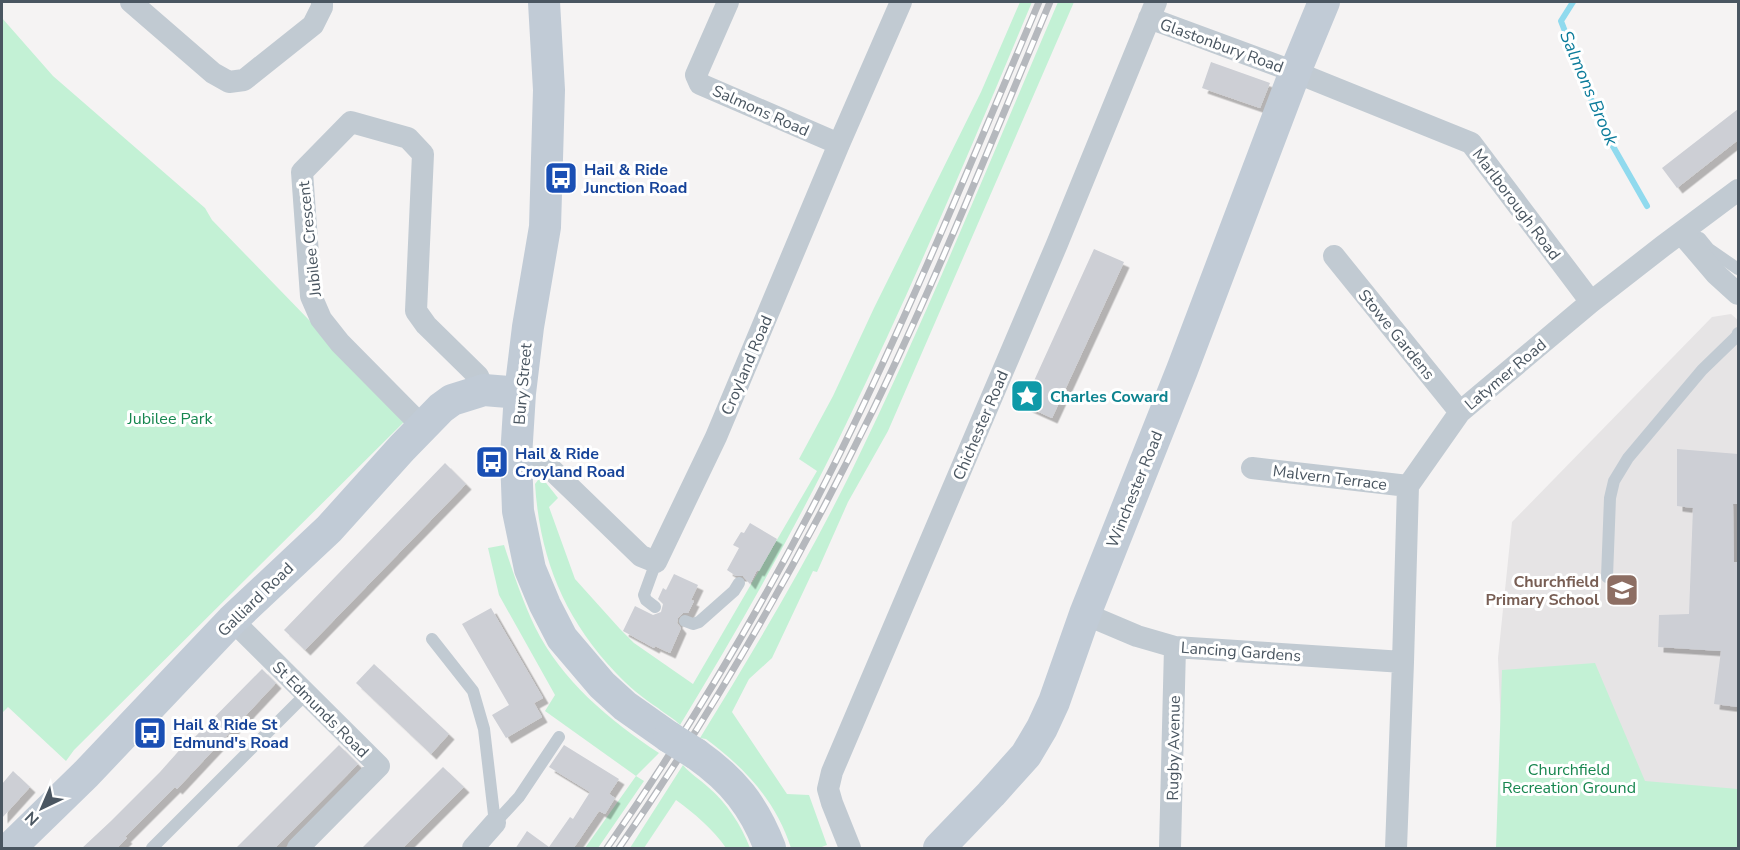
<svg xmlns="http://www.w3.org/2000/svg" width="1740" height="850" viewBox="0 0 1740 850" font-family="'Nunito Sans',sans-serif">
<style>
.education{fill:#e6e4e5}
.green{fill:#c3f1d5}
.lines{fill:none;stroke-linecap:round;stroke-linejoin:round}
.stream{stroke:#90daee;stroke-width:6}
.building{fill:#cdcfd5;filter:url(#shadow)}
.lane{stroke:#c1cad2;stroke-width:12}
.street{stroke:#c1cad2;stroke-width:22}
.secondary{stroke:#c1cbd6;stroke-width:32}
.rail-casing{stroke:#b5b8bd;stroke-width:7}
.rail{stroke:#fff;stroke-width:4.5;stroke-dasharray:14;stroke-linecap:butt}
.secondary-bridge{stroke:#c1cbd6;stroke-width:32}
.labels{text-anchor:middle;stroke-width:6;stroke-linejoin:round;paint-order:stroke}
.street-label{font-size:16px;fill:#4a5661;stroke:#fff}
.transit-label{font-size:16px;font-weight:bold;fill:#164399;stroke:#fff;text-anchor:start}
.culture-label{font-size:16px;font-weight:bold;fill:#0d838f;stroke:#fff;text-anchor:start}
.park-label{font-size:16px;fill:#17864f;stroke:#fff}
.education-label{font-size:16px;font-weight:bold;fill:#785e54;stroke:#fff;text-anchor:end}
.water-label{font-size:18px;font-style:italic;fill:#0c7c9b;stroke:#fff}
</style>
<defs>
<filter id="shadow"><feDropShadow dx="5.5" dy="5.5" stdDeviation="0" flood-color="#0004"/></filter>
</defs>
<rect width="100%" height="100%" fill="#f5f3f3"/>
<path class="education" d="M1731,314L1738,320V845L1506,848L1498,658L1512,522L1712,317Z"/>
<path class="green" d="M1020,2H1032C973,143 914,284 847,422C797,526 740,626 680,725C674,718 665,714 658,708C643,698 628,686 616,673C564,618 540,559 535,484L538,480L543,479L558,498L549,507L575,579L620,629L634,643L693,684L817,471L799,459L833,396L874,308L981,92Z
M1058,2H1074L888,431L848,502L817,572L813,571L772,658L749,679L732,712L787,794L809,795L827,845L819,848H791C776,801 745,768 706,739L700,738C754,650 807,562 852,470C927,317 991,158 1058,2Z
M2,18L53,76L205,208L212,220L406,420L74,750L66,761L8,707L2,713Z
M504,545C513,572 522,600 535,627C561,680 610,721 659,753L636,776L644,781L598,848H585L636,776L545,711L555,695L499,595L488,548Z
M1595,663L1645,781L1738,789V848H1496L1502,670Z
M683,765C690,774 700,779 708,787C727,803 741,825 750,848H726C713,829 695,814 676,800L644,848H630Z"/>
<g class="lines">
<path class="stream" d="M1573,2L1561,21L1602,127L1647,206"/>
</g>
<path class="building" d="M1211,62L1270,83L1260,108L1202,88Z
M1738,109V140L1677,188L1662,168Z
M1094,249L1124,262L1052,418L1023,405Z
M1677,449L1738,454V504H1733L1734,562H1738V707L1714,704L1721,651L1658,647L1659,615L1689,614L1693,508L1677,506Z
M445,463L466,484L305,650L284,630Z
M750,523L777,539L759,571L757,570L750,584L743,576H736L727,570L739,548L733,545L741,532L744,533Z
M674,574L698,585L691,600L694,601L688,613H683L678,618L677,623L681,628L670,653L655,646L654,648L623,631L635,606L653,615L661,612L663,604L658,599L663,588L666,590Z
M491,608L543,698L534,703L542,717L506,738L492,715L509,705L462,624Z
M374,664L449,734L431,754L356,683Z
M262,669L276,683L177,789L175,787L125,837L127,838L116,849H81L111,821L160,772L184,745L185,747Z
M339,745L358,764L274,849H235Z
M564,745L619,779L609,794L615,798L605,814L599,811L573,849H515L527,831L549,847L570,817L573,819L590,792L549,767Z
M443,767L464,787L402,849H361Z
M13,771L30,787L2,818V784Z"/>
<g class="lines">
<path class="lane" d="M1700,238L1709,249L1738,269
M1607,577L1610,498L1614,481L1628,458L1702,370L1737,336L1738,333
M655,607L646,600L644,595L656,562
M685,621L693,624L699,622L734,591L739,583
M432,639L473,691L484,729L495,823
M495,823L519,797L559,737
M152,848L306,694"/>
<path class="street" d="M131,2L213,73L229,82L244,80L313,25L322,7V2
M728,2L696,75L700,84L839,144
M1149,18L1295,72L1471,143L1591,302
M1681,233L1716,274L1738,294
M1334,256L1460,412
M423,427L340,343L321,319L311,296L302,172L351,122L408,138L423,154L416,311L426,325L478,376L484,390
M516,457L552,470L641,556L656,562L716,437L839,144L901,2
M1252,468L1408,486
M1085,614L1137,636L1175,647L1403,662
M232,620L379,766L298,848
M473,848L495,823
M850,848L832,803L828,789L832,772L1057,244L1156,2
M1170,848L1175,647
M1396,848L1403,662L1408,486L1460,412L1591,302L1663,246L1738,190"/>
<path class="secondary" d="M544,2L549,90L545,227L528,327L520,393L516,457L518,511L530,569L545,605L562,638L602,685L625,706L669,737
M696,754C733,780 754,806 770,848
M10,848L86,774L232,620L329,529L402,448L441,408L452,400L484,390L520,393
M939,848L991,794L1026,755L1042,728L1054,702L1085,614L1182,370L1295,72L1324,2"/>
<g class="rail-casing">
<path id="rail" d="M607,848C694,723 772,590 840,453C913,305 975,153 1039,2
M619,848C715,709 799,561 873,410C938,276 993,138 1050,2"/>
</g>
<use href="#rail" class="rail"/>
<path class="secondary-bridge" d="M669,737L696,754"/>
</g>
<defs>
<g id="bus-square" transform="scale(1.725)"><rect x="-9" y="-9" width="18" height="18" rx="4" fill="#1a4fb4" stroke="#fff"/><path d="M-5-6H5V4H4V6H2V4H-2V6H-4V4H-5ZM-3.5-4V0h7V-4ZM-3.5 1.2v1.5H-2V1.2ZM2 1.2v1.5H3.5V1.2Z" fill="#fff"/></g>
<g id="sight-square" transform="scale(1.725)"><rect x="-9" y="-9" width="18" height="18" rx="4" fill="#0f9aa8" stroke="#fff"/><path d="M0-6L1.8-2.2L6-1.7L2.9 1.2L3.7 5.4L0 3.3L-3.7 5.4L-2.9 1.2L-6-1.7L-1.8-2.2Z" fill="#fff"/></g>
<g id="school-square" transform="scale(1.725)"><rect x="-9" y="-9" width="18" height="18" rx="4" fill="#8d6e63" stroke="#fff"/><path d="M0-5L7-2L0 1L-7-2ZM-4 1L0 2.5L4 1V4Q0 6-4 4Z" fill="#fff"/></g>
</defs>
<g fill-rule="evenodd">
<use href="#bus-square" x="561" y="178"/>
<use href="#sight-square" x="1027" y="396"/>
<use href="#bus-square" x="492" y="462"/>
<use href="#school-square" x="1622" y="590"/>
<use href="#bus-square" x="150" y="733"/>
</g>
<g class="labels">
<g class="street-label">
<text transform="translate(1222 45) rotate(20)" y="6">Glastonbury Road</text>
<text transform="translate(761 110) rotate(24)" y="6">Salmons Road</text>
<text transform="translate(1517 204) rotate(53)" y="6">Marlborough Road</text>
<text transform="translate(309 239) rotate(-96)" y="6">Jubilee Crescent</text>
<text transform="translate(1397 334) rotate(51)" y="6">Stowe Gardens</text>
<text transform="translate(746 365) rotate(-67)" y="6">Croyland Road</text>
<text transform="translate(1505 374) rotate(-40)" y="6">Latymer Road</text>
<text transform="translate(522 384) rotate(-85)" y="6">Bury Street</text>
<text transform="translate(980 425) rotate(-67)" y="6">Chichester Road</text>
<text transform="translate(1330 477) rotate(7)" y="6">Malvern Terrace</text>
<text transform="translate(1134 489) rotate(-68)" y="6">Winchester Road</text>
<text transform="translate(255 599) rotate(-44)" y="6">Galliard Road</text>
<text transform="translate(1241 651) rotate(4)" y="6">Lancing Gardens</text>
<text transform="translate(321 709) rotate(45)" y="6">St Edmunds Road</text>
<text transform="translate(1173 748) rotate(-89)" y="6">Rugby Avenue</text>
</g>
<g class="transit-label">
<text x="584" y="175">Hail &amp; Ride<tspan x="584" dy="18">Junction Road</tspan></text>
<text x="515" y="459">Hail &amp; Ride<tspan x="515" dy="18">Croyland Road</tspan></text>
<text x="173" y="730">Hail &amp; Ride St<tspan x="173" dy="18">Edmund's Road</tspan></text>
</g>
<g class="culture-label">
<text x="1050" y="402">Charles Coward</text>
</g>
<g class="park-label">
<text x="170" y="424">Jubilee Park</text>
<text x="1569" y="775">Churchfield<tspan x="1569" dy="18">Recreation Ground</tspan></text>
</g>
<g class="education-label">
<text x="1599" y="587">Churchfield<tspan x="1599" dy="18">Primary School</tspan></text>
</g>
<g class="water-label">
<text transform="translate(1589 88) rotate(67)" y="6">Salmons Brook</text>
</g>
</g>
<rect width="1740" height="850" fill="none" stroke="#4a5661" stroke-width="6"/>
<g transform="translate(42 808) rotate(224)" stroke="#ffffff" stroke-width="4.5" paint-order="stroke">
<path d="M0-4.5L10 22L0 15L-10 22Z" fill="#4a5661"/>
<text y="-9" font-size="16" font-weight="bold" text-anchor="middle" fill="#4a5661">N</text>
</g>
</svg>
